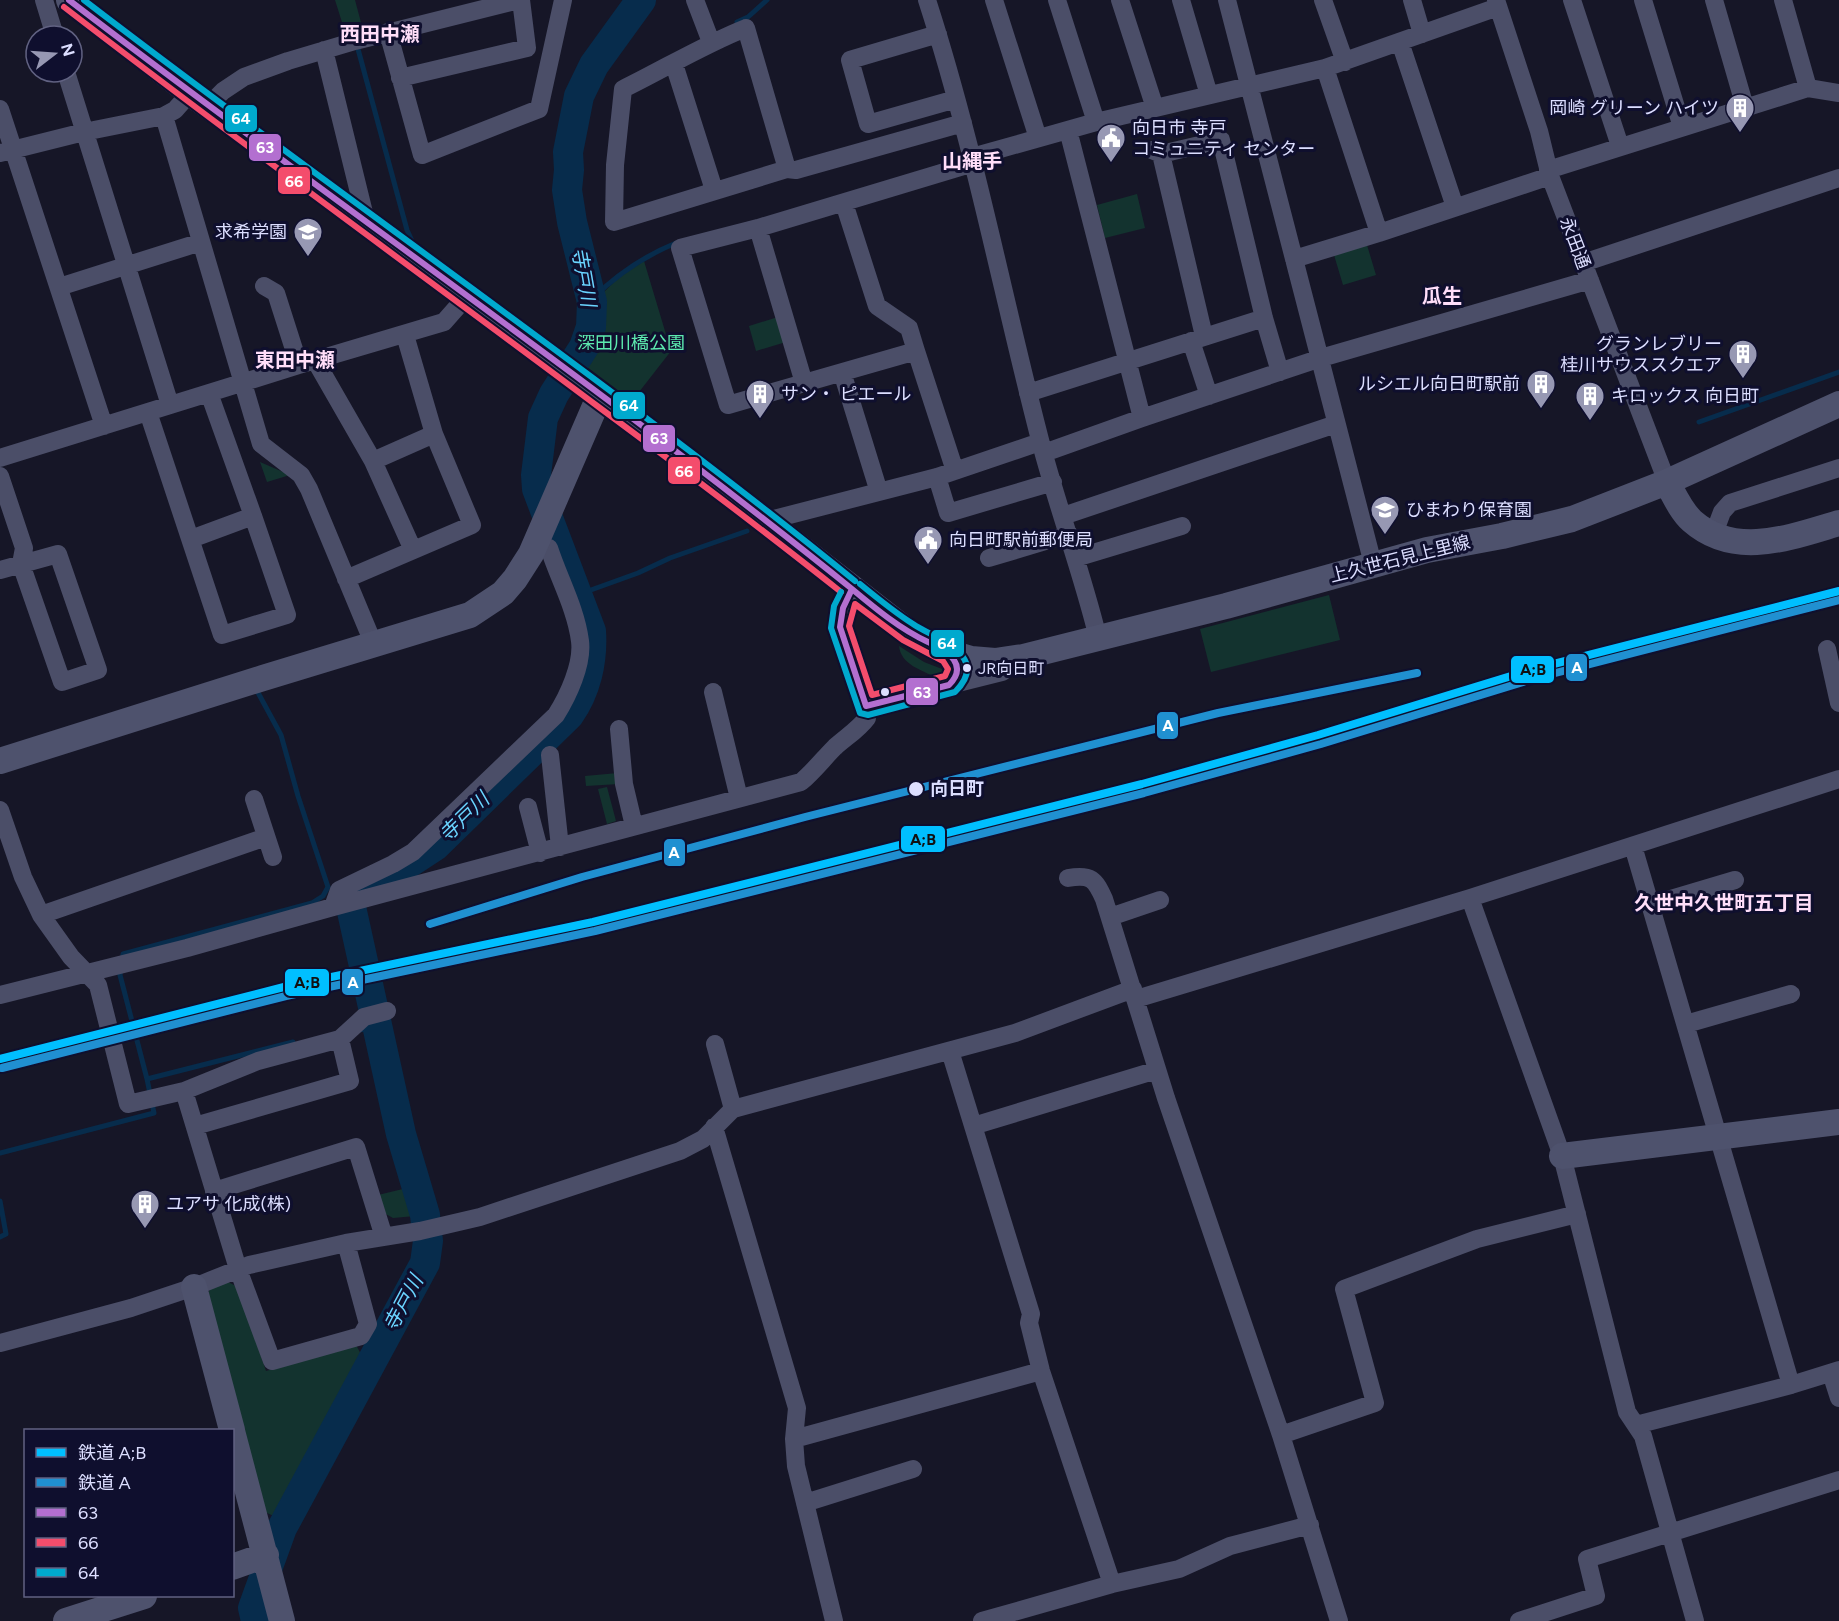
<svg xmlns="http://www.w3.org/2000/svg" width="1839" height="1621" viewBox="0 0 1839 1621" font-family="Figtree,'Noto Sans JP',sans-serif">
<style>
.green{fill:#13332f}
.lines{fill:none;stroke-linecap:round;stroke-linejoin:round}
.stream{stroke:#072c4c;stroke-width:5}
.river{stroke:#072c4c;stroke-width:30}
.street{stroke:#4b4e68;stroke-width:18}
.secondary{stroke:#4e526d;stroke-width:26}
.bus-1-casing{stroke:#0f0f2e;stroke-width:10}
.bus-2-casing{stroke:#0f0f2e;stroke-width:10}
.bus-3-casing{stroke:#0f0f2e;stroke-width:10}
.bus-1{stroke:#b36fd0;stroke-width:6}
.bus-2{stroke:#f44d6c;stroke-width:6}
.bus-3{stroke:#00a9ce;stroke-width:6}
.rail-1-casing{stroke:#0f0f2e;stroke-width:12}
.rail-2-casing{stroke:#0f0f2e;stroke-width:12}
.rail-1{stroke:#00bfff;stroke-width:8}
.rail-2{stroke:#2090d1;stroke-width:8}
.bus-dot{fill:#dcdeff;stroke:#0f0f2e;stroke-width:2}
.labels{text-anchor:middle;stroke-width:6;stroke-linejoin:round;paint-order:stroke}
.bus-label{font-size:16px;fill:#dcdeff;stroke:#0f0f2e;text-anchor:start}
.poi-label{font-size:18px;fill:#dcdeff;stroke:#0f0f2e;text-anchor:start}
.street-label{font-size:18px;fill:#dcdeff;stroke:#0f0f2e}
.park-label{font-size:18px;fill:#5deaaf;stroke:#0f0f2e}
.stop-label{font-size:18px;font-weight:bold;fill:#dcdeff;stroke:#0f0f2e;text-anchor:start}
.neighbourhood-label{font-size:20px;font-weight:bold;fill:#ffdef9;stroke:#0f0f2e}
.water-label{font-size:20px;font-style:italic;fill:#6ad4ff;stroke:#0f0f2e}
.line-badge{stroke:#0f0f2e;stroke-width:2}
.badge-label{font-size:16px;text-anchor:middle;font-weight:bold;fill:#fff}
.pale-badge-label{font-size:16px;text-anchor:middle;font-weight:bold;fill:#111}
</style>
<rect width="100%" height="100%" fill="#161627"/>
<path class="green" d="M335,0H355L363,30L346,35Z
M1137,194L1145,228L1105,238L1097,205Z
M1367,245L1376,275L1343,285L1334,255Z
M644,261L671,351L632,401L583,364L594,342L604,292L619,277Z
M778,317L786,342L756,351L749,326Z
M260,462L290,475L267,482Z
M1329,595L1340,640L1211,672L1200,629Z
M899,646L924,662L942,669L944,674L941,677L937,678C922,670 901,665 899,646Z
M618,773L619,784L586,786L585,776Z
M607,787L616,821L607,824L598,789Z
M407,1188L415,1216L393,1218L384,1213L378,1195Z
M228,1282L238,1287L266,1371L356,1345L362,1356L278,1518L265,1512L205,1298L211,1288Z"/>
<g class="lines">
<path class="stream" d="M737,22L748,17L767,0
M358,49L407,230L413,243
M591,300C616,275 644,256 676,243
M1699,422L1839,372
M577,595L638,573L670,558L747,531
M358,1030L378,1028
M147,1079L120,975L123,954L312,903L323,896L328,887L298,796L281,735L256,689
M0,1153L154,1113L147,1079L293,1042
M0,1201L6,1234L0,1237"/>
<path class="river" d="M256,1621L253,1608L282,1528L425,1263L428,1241L425,1215L401,1134L351,907L354,898L376,880L403,867L435,846L569,715C586,691 593,661 591,631L537,489L536,475L543,418L554,394L584,347L591,327L592,302L572,222L567,190L569,170L568,152L579,96L594,65L641,0"/>
<path class="street" d="M44,0L55,36
M695,0L711,42
M927,0C973,142 1001,288 1038,432C1055,501 1081,568 1098,638
M994,0L1038,138
M1057,0L1096,122
M1120,0L1155,108
M1181,0L1209,95
M1227,0L1373,564
M1323,0L1345,62
M1412,0L1422,34
M1496,0L1539,131L1550,176L1667,482
M1572,0L1620,146
M1643,0L1682,127
M1714,0L1745,107
M1783,0L1808,88
M388,32L422,155L539,109L563,0
M938,34L850,60L868,124L956,99
M1400,42L1455,207
M324,50L366,221
M674,64L714,190
M1325,68L1379,233
M66,72L170,405
M400,78L527,48L521,0
M208,106L223,91L244,77L288,61L355,41L519,0
M0,109L104,426
M164,116L261,444L301,475L309,489L374,645
M1068,130L1142,418
M1152,150L1161,154L1204,336
M0,153L84,132L164,116L175,110L190,93
M1161,154L1221,140L1264,318L1280,372
M972,157L1096,122L1325,68L1498,7
M787,169L746,28C703,45 664,69 623,89L615,165L614,222L787,169L796,170L963,123
M1548,170L1808,88L1839,93
M844,203L877,306L909,328L916,351L728,405L680,248L758,228L974,163
M758,228L804,383
M1294,259L1379,233L1550,176
M1583,263L1839,178
M264,286L276,293L299,365
M59,287L201,242
M1191,341L1209,396
M916,351L955,471
M315,360L373,461L413,550
M842,372L879,492
M1028,393L1264,318
M148,412L222,635L287,615L253,516
M1044,453L1142,418L1321,358L1590,280
M0,458L299,365L444,322L466,297
M373,461L434,434
M0,476L24,548L21,564L62,682L98,670L58,554L0,570
M937,477L948,513L1053,482
M1063,516L1336,424
M766,521L937,477L1040,442
M1713,536L1722,512L1730,503L1839,468
M191,539L253,516L209,393
M989,558L1069,534
M1076,558L1182,526
M346,579L472,525L434,434L405,335
M852,589L843,608L840,627L866,706L1002,672L1015,663
M1827,649L1839,703
M713,692L739,798
M619,729L624,784L634,826
M550,755L560,847
M254,799L273,857
M528,807L540,853
M0,810L23,877L41,915L71,957L98,985L128,1104L184,1091L238,1269L272,1361L361,1336L368,1324L346,1243
M1633,846L1791,1385
M1068,878C1091,874 1095,879 1104,899L1166,1098L1281,1435L1339,1621
M1470,898L1562,1156L1627,1412L1643,1436L1695,1621
M1651,905L1735,880
M333,907L339,890L393,864L413,852L556,715C568,696 583,664 580,641C576,609 559,579 549,548
M41,915L266,837
M1110,917L1160,900
M0,995L187,948L333,907L801,782C814,771 823,759 835,747C846,737 858,730 867,718L866,706
M1136,999L1470,898L1839,779
M1686,1024L1791,994
M715,1044L733,1109
M950,1051L1031,1314L1029,1323L1041,1371L1112,1584
M184,1091L258,1061L340,1039L364,1017L387,1011
M195,1126L350,1081L340,1039
M973,1126L1157,1070
M714,1127L797,1408L794,1439L796,1466L834,1621
M214,1191L356,1147L384,1237
M0,1343L131,1308L194,1287L249,1265L346,1243L420,1231L480,1217L680,1151L703,1139L733,1109L1015,1033L1133,989
M1831,1373L1839,1398
M1636,1425L1791,1385L1839,1370
M1281,1435L1375,1403L1344,1289L1477,1239L1577,1214
M794,1439L1041,1371
M805,1503L913,1469
M982,1621L1112,1584L1179,1569L1230,1546L1310,1525
M1519,1621L1596,1596L1587,1559L1839,1480"/>
<path class="secondary" d="M69,0L190,93L366,221L766,521L910,633L947,652L971,659L995,661L1023,657L1226,606L1427,550L1502,536L1572,519L1667,482L1839,404
M1667,482C1674,495 1681,511 1692,521C1735,559 1791,537 1839,523
M947,652C958,663 961,674 949,685
M0,761L263,678L470,615L503,593L515,579L531,554L599,397
M1562,1156L1839,1122
M194,1287L232,1430
M232,1431L282,1621
M232,1567L266,1555
M66,1621L144,1596"/>
<g class="bus-1-casing">
<path id="bus-1" d="M69,0C328,199 598,384 852,589
M852,589C876,609 900,629 928,642C937,647 949,651 954,660C960,669 956,678 949,685L866,706L840,627L843,608Z"/>
</g>
<g class="bus-2-casing">
<path id="bus-2" d="M64,7C240,143 421,274 600,408C681,468 762,529 841,592
M855,604L903,640L943,661L948,669L945,676L872,695L849,626Z"/>
</g>
<g class="bus-3-casing">
<path id="bus-3" d="M84,0C339,196 605,378 855,581
M841,592L834,606L831,628L860,713L868,715L955,692C992,655 935,639 913,624C894,612 877,598 860,584"/>
</g>
<use href="#bus-1" class="bus-1"/>
<use href="#bus-2" class="bus-2"/>
<use href="#bus-3" class="bus-3"/>
<g class="rail-1-casing">
<path id="rail-1" d="M0,1059L284,987L593,922L1142,784L1318,735L1534,669L1839,591"/>
</g>
<g class="rail-2-casing">
<path id="rail-2" d="M430,924L582,877L805,817L1218,713L1417,673
M2,1068L286,996L595,931L1144,793L1321,744L1536,678L1839,600"/>
</g>
<use href="#rail-1" class="rail-1"/>
<use href="#rail-2" class="rail-2"/>
</g>
<defs>
<g id="building-pin" transform="scale(1.5)"><path d="M0 17L-7.5 6A9.5 9.5 0 1 1 7.5 6Z" fill="#9798b3" stroke="#0f0f2e"/><path d="M-4-6H4V6H1V3H-1V6H-4ZM-2.5-4.3h1.7v1.8h-1.7ZM.8-4.3h1.7v1.8H.8ZM-2.5-1h1.7V.8h-1.7ZM.8-1h1.7V.8H.8Z" fill="#fff"/></g>
<g id="civic-pin" transform="scale(1.5)"><path d="M0 17L-7.5 6A9.5 9.5 0 1 1 7.5 6Z" fill="#9798b3" stroke="#0f0f2e"/><path d="M-.6-6.5H3V-4.5H.6V-3L4-1V1h2V6H-6V1h2V-1L-.6-3ZM-1.2 2.5V6h2.4V2.5Z" fill="#fff"/></g>
<g id="school-pin" transform="scale(1.5)"><path d="M0 17L-7.5 6A9.5 9.5 0 1 1 7.5 6Z" fill="#9798b3" stroke="#0f0f2e"/><path d="M0-5L7-2L0 1L-7-2ZM-4 1L0 2.5L4 1V4Q0 6-4 4Z" fill="#fff"/></g>
</defs>
<g fill-rule="evenodd">
<use href="#building-pin" x="1740" y="108"/>
<use href="#civic-pin" x="1111" y="138"/>
<use href="#school-pin" x="308" y="232"/>
<use href="#building-pin" x="1743" y="354"/>
<use href="#building-pin" x="1541" y="384"/>
<use href="#building-pin" x="760" y="394"/>
<use href="#building-pin" x="1590" y="396"/>
<use href="#school-pin" x="1385" y="510"/>
<use href="#civic-pin" x="928" y="540"/>
<use href="#building-pin" x="145" y="1204"/>
</g>
<g class="bus-dot">
<circle cx="967" cy="668" r="5"/>
<circle cx="885" cy="692" r="5"/>
<circle cx="916" cy="789" r="8"/>
</g>
<g class="labels">
<g class="bus-label">
<text x="978" y="674">JR向日町</text>
</g>
<g class="poi-label">
<text x="1719" y="114" text-anchor="end">岡崎 グリーン ハイツ</text>
<text x="1132" y="134">向日市 寺戸<tspan x="1132" dy="21">コミュニティ センター</tspan></text>
<text x="287" y="238" text-anchor="end">求希学園</text>
<text x="1722" y="350" text-anchor="end">グランレブリー<tspan x="1722" dy="21">桂川サウススクエア</tspan></text>
<text x="1520" y="390" text-anchor="end">ルシエル向日町駅前</text>
<text x="781" y="400">サン・ ピエール</text>
<text x="1611" y="402">キロックス 向日町</text>
<text x="1406" y="516">ひまわり保育園</text>
<text x="949" y="546">向日町駅前郵便局</text>
<text x="166" y="1210">ユアサ 化成(株)</text>
</g>
<g class="street-label">
<text transform="translate(1575 243) rotate(69)" y="6">永田通</text>
<text transform="translate(1400 559) rotate(-14)" y="6">上久世石見上里線</text>
</g>
<g class="park-label">
<text x="631" y="349">深田川橋公園</text>
</g>
<g class="stop-label">
<text x="930" y="795">向日町</text>
</g>
<g class="neighbourhood-label">
<text x="380" y="41">西田中瀬</text>
<text x="972" y="168">山縄手</text>
<text x="1442" y="303">瓜生</text>
<text x="295" y="367">東田中瀬</text>
<text x="1724" y="910">久世中久世町五丁目</text>
</g>
<g class="water-label">
<text transform="translate(584 277) rotate(80)" y="7">寺戸川</text>
<text transform="translate(464 817) rotate(-44)" y="7">寺戸川</text>
<text transform="translate(403 1303) rotate(-62)" y="7">寺戸川</text>
</g>
</g>
<g class="line-badge">
<rect x="224" y="104" width="34" height="29" rx="6" fill="#00a9ce"/>
<rect x="248" y="133" width="34" height="29" rx="6" fill="#b36fd0"/>
<rect x="277" y="166" width="34" height="29" rx="6" fill="#f44d6c"/>
<rect x="612" y="391" width="34" height="29" rx="6" fill="#00a9ce"/>
<rect x="642" y="424" width="34" height="29" rx="6" fill="#b36fd0"/>
<rect x="667" y="456" width="34" height="29" rx="6" fill="#f44d6c"/>
<rect x="930" y="629" width="35" height="29" rx="6" fill="#00a9ce"/>
<rect x="1565" y="653" width="23" height="29" rx="6" fill="#2090d1"/>
<rect x="1510" y="655" width="45" height="29" rx="6" fill="#00bfff"/>
<rect x="905" y="677" width="34" height="29" rx="6" fill="#b36fd0"/>
<rect x="1156" y="711" width="23" height="29" rx="6" fill="#2090d1"/>
<rect x="900" y="825" width="46" height="28" rx="6" fill="#00bfff"/>
<rect x="663" y="838" width="23" height="29" rx="6" fill="#2090d1"/>
<rect x="341" y="968" width="23" height="28" rx="6" fill="#2090d1"/>
<rect x="284" y="968" width="46" height="29" rx="6" fill="#00bfff"/>
</g>
<g class="badge-label">
<text x="241" y="124">64</text>
<text x="265" y="153">63</text>
<text x="294" y="187">66</text>
<text x="629" y="411">64</text>
<text x="659" y="444">63</text>
<text x="684" y="477">66</text>
<text x="947" y="649">64</text>
<text x="1577" y="673">A</text>
<text x="922" y="698">63</text>
<text x="1168" y="731">A</text>
<text x="674" y="858">A</text>
<text x="353" y="988">A</text>
</g>
<g class="pale-badge-label">
<text x="1533" y="675">A;B</text>
<text x="923" y="845">A;B</text>
<text x="307" y="988">A;B</text>
</g>
<rect x="24" y="1429" width="210" height="168" fill="#0f0f2e" stroke="#616282" stroke-width="1.5"/>
<rect x="36" y="1448" width="30" height="9" fill="#00bfff" stroke="#616282" stroke-width="1.5"/>
<text x="78" y="1459" font-size="18" fill="#dcdeff">鉄道 A;B</text>
<rect x="36" y="1478" width="30" height="9" fill="#2090d1" stroke="#616282" stroke-width="1.5"/>
<text x="78" y="1489" font-size="18" fill="#dcdeff">鉄道 A</text>
<rect x="36" y="1508" width="30" height="9" fill="#b36fd0" stroke="#616282" stroke-width="1.5"/>
<text x="78" y="1519" font-size="18" fill="#dcdeff">63</text>
<rect x="36" y="1538" width="30" height="9" fill="#f44d6c" stroke="#616282" stroke-width="1.5"/>
<text x="78" y="1549" font-size="18" fill="#dcdeff">66</text>
<rect x="36" y="1568" width="30" height="9" fill="#00a9ce" stroke="#616282" stroke-width="1.5"/>
<text x="78" y="1579" font-size="18" fill="#dcdeff">64</text>
<g transform="translate(54 54) rotate(73)"><circle r="28" fill="#0f0f2e" stroke="#616282" stroke-width="1.5"/>
<path d="M0-4.5L10 22L0 15L-10 22Z" fill="#9798b3"/>
<text y="-9" font-size="16" font-weight="bold" text-anchor="middle" fill="#dcdeff">N</text>
</g>
</svg>
